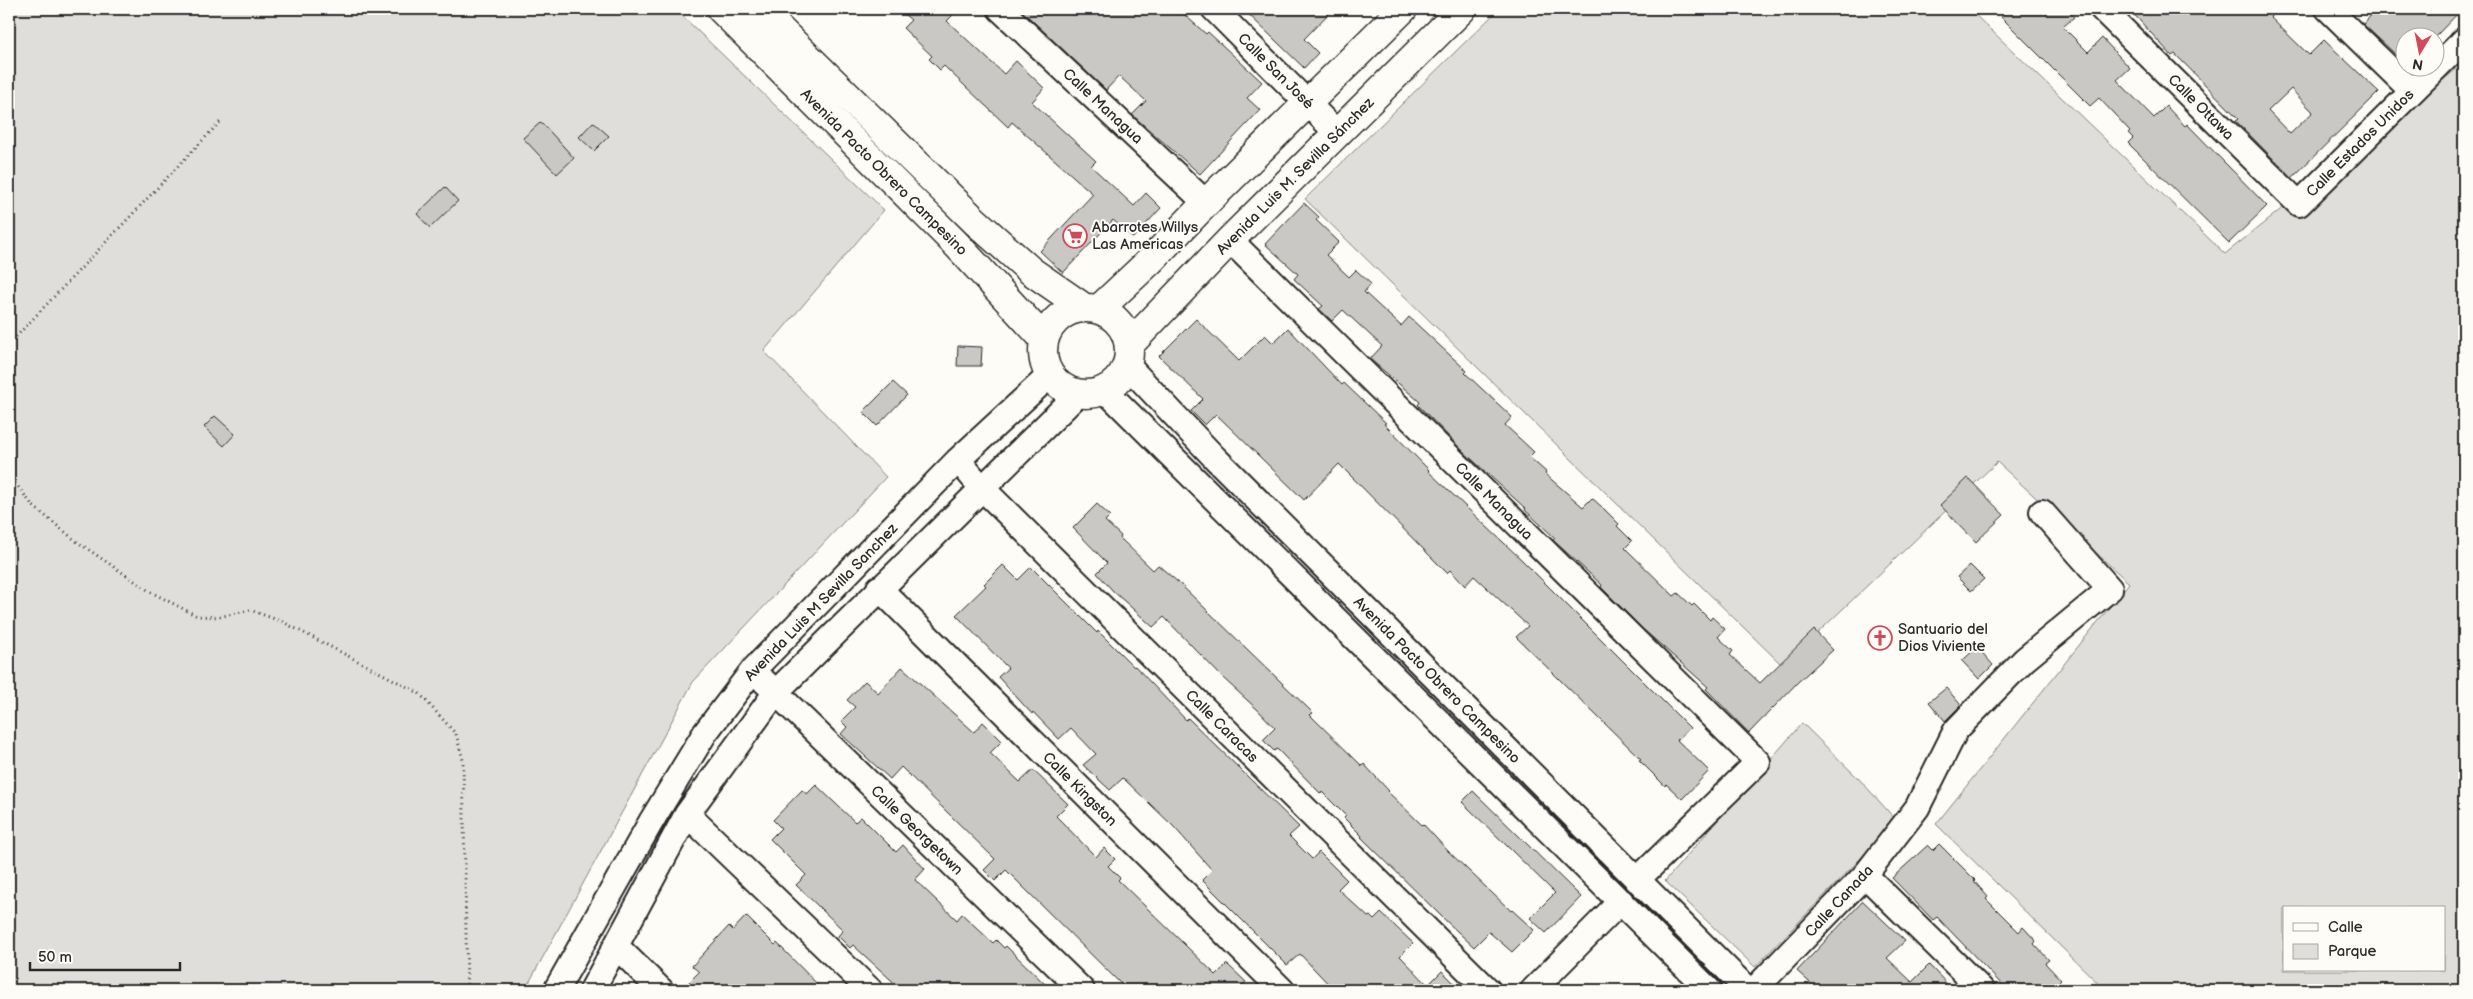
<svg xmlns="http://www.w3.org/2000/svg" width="2473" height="999" viewBox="0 0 2473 999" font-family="'Balsamiq Sans',sans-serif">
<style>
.green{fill:#dfdeda;stroke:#858482;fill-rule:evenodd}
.building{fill:#c9c8c4;stroke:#2b2b2b;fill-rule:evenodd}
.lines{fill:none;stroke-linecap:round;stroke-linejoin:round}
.street-casing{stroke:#2b2b2b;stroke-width:28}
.secondary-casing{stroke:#2b2b2b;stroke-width:31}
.path{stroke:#2b2b2b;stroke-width:3;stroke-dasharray:1 4;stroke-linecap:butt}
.street{stroke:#fdfcf7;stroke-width:24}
.secondary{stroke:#fdfcf7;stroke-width:28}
.labels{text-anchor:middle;stroke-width:4;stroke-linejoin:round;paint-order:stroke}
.street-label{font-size:15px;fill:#2b2b2b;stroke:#fdfcf7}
.poi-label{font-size:15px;fill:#2b2b2b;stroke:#fdfcf7;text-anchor:start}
</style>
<rect width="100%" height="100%" fill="#fdfcf7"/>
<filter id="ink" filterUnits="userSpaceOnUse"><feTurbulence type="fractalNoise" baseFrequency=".02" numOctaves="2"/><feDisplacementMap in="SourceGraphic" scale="10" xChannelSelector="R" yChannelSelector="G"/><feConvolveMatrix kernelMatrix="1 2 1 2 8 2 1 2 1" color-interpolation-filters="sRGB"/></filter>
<g filter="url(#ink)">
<path class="green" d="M9,9H675L884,210L764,351L886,477L693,682L525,990H9Z
M1499,9H1969L2225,254L2464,63V990H2105L1936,824L2129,583L1997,462L1783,666L1305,199ZM2284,908H2444V970H2284Z
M1802,723L1860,780L1897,821L1755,967L1665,881Z"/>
<path class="building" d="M898,9H959L947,21L1004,74L1016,61L1044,88L1032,102L1096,161L1091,166L1134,206L1146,193L1161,208L1133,238L1113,220L1063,273L1040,251L1093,194L1012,122L1008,127L944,66L940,70L929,59L932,56L903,28L911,20Z
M1020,9H1178L1206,34L1208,32L1262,82L1247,98L1260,110L1200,174L1132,115L1146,101L1119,76L1106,90Z
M1243,9H1333L1304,39L1318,53L1304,68Z
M2009,9H2066L2074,17L2063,27L2088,52L2102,38L2130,68L2117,80L2154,118L2166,106L2185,126L2187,124L2267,206L2229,243L2128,143L2133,138L2128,133L2130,131L2099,98L2090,106L2001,17Z
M2129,9H2279L2270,17L2309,55L2324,40L2379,92L2292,178L2236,121L2239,119L2175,54L2172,56L2162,45ZM2291,89L2313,112L2290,134L2268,111Z
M2377,9H2462L2434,38H2406V64L2363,24Z
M541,122L574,158L557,174L523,138Z
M593,122L609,136L594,151L579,137Z
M445,187L458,201L430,228L417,214Z
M1304,203L1319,217L1316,220L1339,242L1326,255L1349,277L1356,270L1371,284L1364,292L1378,305L1401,326L1409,317L1467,371L1465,373L1512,417L1505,425L1534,452L1529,457L1546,472L1545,474L1583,507L1592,498L1603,508L1619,524L1617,526L1632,541L1625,548L1674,596L1678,593L1692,606L1694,604L1710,620L1712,617L1725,629L1718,637L1733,651L1730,655L1760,683L1814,630L1833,650L1798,682L1749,733L1706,689L1708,687L1644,630L1601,587L1602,585L1553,540L1555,538L1525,510L1526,509L1464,452L1418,405L1420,402L1370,359L1382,346L1343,310L1332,321L1319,309L1323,306L1294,279L1298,274L1265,244Z
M1196,319L1239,361L1265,335L1273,343L1288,328L1342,385L1344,383L1386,423L1384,424L1429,470L1428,471L1523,561L1690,728L1677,740L1709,771L1682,799L1666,784L1665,786L1639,760L1641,759L1516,637L1528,626L1513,612L1474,576L1465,586L1450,570L1447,573L1339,464L1304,500L1216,414L1205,425L1191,411L1203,399L1159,356Z
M958,346L982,347L981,366H957Z
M893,382L907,395L877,426L863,412Z
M215,416L235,434L224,446L204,427Z
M1968,478L2004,515L1976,542L1940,505Z
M1097,504L1110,516L1105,521L1121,536L1120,538L1153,570L1158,565L1179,583L1313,713L1310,715L1362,766L1364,764L1388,790L1387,791L1422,825L1423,824L1448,851L1511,911L1512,910L1534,930L1512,952L1489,932L1474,947L1443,918L1361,837L1362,836L1344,818L1346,816L1322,792L1321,794L1277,749L1274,751L1263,740L1275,728L1258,710L1224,679L1164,617L1153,627L1113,591L1097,573L1107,563L1073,528Z
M1003,565L1018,580L1031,567L1097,633L1098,631L1134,667L1135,666L1186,720L1188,718L1299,827L1289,836L1312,859L1319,852L1347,880L1338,889L1368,917L1370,916L1374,920L1381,913L1413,943L1400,956L1428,985L1442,971L1461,990H1334L1300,954L1287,965L1202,880L1212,870L1174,827L1123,778L1110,790L1083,765L1096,754L1071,728L1059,739L1033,712L1032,714L998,677L1008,668L956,615L986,586L984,584Z
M1970,565L1984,579L1971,591L1957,577Z
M1977,647L1993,665L1979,679L1962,661Z
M902,667L974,732L983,722L1002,741L990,753L1020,782L1033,770L1068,804L1056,816L1096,857L1104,848L1115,859L1108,866L1120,878L1118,880L1216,975L1227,964L1246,982L1237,990H1127L1006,870L995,881L984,870L995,859L901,767L890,779L841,734L847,727L841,721L855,707L847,700L865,681L878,693Z
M1946,688L1961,705L1945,721L1929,702Z
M816,785L855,822L861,817L896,852L903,845L925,869L915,880L957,920L962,914L993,943L996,940L1004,948L1006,946L1051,990H902L853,945L850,948L838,936L843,930L796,885L806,875L770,839L781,828L773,820L802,790L807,794Z
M1473,791L1581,897L1546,933L1530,918L1555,893L1462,802Z
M1939,844L1975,880L1974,881L1988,897L1986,899L2019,932L2023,927L2036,941L2034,944L2049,960L2045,963L2061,980L2051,990H2007L1937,917L1933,920L1892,878L1928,845L1933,850Z
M1863,901L1905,941L1887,958L1912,982L1929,965L1953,990H1818L1797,971Z
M746,916L775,945L777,943L823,990H681L699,972L692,966L729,926L733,930Z"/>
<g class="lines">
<g class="street-casing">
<path id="street" d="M1000,9L1206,203
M1214,9L1338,134
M2102,9L2299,204L2464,40
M2328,9L2412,91
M1230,240L1758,762L1637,880
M1128,366L1215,458L1748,990
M1105,390L1709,990
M958,460L981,487L1488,990
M879,588L1282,990
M765,682L1082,990
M687,814L870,990
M1865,875L1982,990
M616,946L661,990
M556,990L652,820L705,733L753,670L958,460L1050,375
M592,990L687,814L776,692L1078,394
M1533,990L1621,901
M1754,990L1865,875L1917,808L1956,730L2024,660L2110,589L2042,512"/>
</g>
<g class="secondary-casing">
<path id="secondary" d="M721,9L957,245L1044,339
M759,9L975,221L1031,271L1083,307
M1043 351a43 43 0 1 1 86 0a43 43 0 1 1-86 0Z
M1099,309L1151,260L1206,203L1403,9
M1130,344L1230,240L1462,9"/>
</g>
<path class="path" d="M9,344L221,121
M9,475L33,506L76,541L149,591L197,616L219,617L250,610L283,622L419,693L456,734L463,760L467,990"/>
<use href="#street" class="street"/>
<use href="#secondary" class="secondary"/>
</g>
</g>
<defs>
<g id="supermarket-ring" transform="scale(1.25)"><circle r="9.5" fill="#fdfcf7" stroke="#d1495b" stroke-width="1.5"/><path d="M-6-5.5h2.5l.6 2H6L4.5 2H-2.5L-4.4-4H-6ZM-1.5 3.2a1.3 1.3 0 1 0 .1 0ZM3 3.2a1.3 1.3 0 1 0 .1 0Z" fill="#d1495b"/></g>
<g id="church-ring" transform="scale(1.25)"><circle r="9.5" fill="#fdfcf7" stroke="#d1495b" stroke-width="1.5"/><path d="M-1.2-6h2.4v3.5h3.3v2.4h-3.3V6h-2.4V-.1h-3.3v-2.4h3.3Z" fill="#d1495b"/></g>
</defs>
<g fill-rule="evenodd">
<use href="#supermarket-ring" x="1075" y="236"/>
<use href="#church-ring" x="1880" y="638"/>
</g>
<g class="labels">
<g class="street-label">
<text transform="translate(1276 71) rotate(45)" y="5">Calle San José</text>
<text transform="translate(1103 106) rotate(43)" y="5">Calle Managua</text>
<text transform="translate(2201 107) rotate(45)" y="5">Calle Ottawa</text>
<text transform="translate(2360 143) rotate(-45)" y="5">Calle Estados Unidos</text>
<text transform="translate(884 172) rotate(45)" y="5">Avenida Pacto Obrero Campesino</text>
<text transform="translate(1295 176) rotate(-45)" y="5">Avenida Luis M. Sevilla Sánchez</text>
<text transform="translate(1494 501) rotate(45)" y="5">Calle Managua</text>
<text transform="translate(821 602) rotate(-46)" y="5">Avenida Luis M Sevilla Sanchez</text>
<text transform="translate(1437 680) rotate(45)" y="5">Avenida Pacto Obrero Campesino</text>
<text transform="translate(1222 726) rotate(45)" y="5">Calle Caracas</text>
<text transform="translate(1080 789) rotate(45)" y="5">Calle Kingston</text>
<text transform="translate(917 830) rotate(44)" y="5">Calle Georgetown</text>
<text transform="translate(1839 901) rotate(-47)" y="5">Calle Canada</text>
</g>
<g class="poi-label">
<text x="1092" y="232">Abarrotes Willys<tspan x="1092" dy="17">Las Americas</tspan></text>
<text x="1898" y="634">Santuario del<tspan x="1898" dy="17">Dios Viviente</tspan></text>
</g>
</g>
<rect width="2473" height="999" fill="none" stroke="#fdfcf7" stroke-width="30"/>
<rect x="15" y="15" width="2443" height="969" fill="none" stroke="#2b2b2b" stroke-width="2" filter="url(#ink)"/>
<rect x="2283" y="906" width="162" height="65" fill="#fdfcf7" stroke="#a9a8a5"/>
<rect x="2293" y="923" width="25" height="8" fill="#fdfcf7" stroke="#a9a8a5"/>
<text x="2328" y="932" font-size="15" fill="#2b2b2b">Calle</text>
<rect x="2293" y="944" width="25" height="15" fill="#dfdeda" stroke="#a9a8a5"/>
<text x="2328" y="956" font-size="15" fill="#2b2b2b">Parque</text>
<g transform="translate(2420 52) rotate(190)"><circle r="24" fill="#fdfcf7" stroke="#a9a8a5"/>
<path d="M0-4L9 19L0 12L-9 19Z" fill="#d1495b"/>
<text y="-8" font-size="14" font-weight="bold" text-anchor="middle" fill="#2b2b2b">N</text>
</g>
<path d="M30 962v8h150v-8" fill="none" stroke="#2b2b2b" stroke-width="2.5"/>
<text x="38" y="962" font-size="15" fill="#2b2b2b" stroke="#fdfcf7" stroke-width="4" paint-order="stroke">50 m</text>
</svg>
